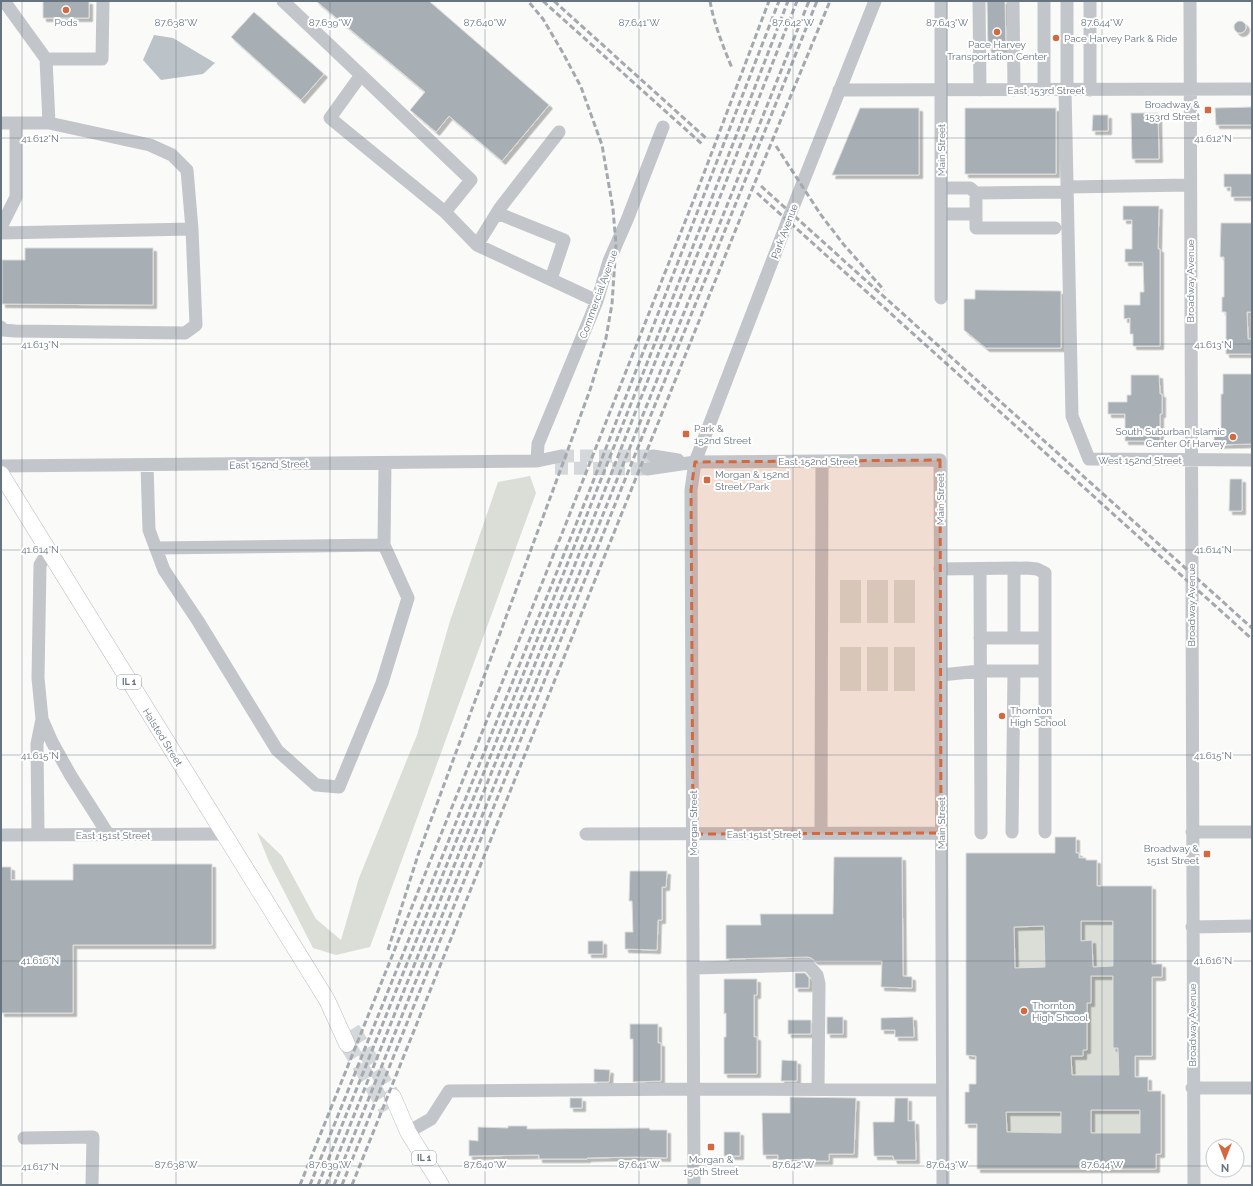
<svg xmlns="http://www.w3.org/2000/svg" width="1253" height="1186" viewBox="0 0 1253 1186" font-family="Raleway,sans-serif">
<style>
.green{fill:#daded7}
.water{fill:#bbc3c8}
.building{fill:#a7aeb4;stroke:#dcdcda;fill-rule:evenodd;filter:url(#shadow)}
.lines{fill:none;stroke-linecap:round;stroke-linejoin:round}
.minor-tunnel{stroke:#d5d8da;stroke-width:13;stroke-dasharray:13 6;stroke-linecap:butt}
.major-tunnel{stroke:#d5d8da;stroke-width:16;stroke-dasharray:16 8;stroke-linecap:butt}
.major-casing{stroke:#b6b9bd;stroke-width:17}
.minor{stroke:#c2c5c9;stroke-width:13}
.major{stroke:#fff;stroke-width:16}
.rail{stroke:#a4a9af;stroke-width:3;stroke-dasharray:6 3;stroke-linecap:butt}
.marked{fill:#d26940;fill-opacity:0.2;stroke:#d26940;stroke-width:3;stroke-dasharray:8 5;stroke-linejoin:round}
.ticks{fill:none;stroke:#677480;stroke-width:1;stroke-opacity:0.45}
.poi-dot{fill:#d26940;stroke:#fff;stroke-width:1.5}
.labels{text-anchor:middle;stroke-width:4;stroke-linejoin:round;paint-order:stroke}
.shield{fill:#fff;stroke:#959ea6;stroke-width:1}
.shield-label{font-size:9px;font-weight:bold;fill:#677480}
.poi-label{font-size:10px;fill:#677480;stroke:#fff;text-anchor:start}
.street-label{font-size:10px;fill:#677480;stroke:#fff}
.ticks-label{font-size:10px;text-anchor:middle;fill:#677480;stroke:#fff;stroke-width:4;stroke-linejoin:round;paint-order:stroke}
</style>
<defs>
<filter id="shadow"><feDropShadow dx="3.5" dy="3.5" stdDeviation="0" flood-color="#0004"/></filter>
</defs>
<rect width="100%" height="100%" fill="#fafaf8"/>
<path class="green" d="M530,476L536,493L370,947L336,955L313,948L269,862L257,832L282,856L316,919L341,940L359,878L417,735L450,621L498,482Z
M840,580H861V623H840Z
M867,580H888V623H867Z
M894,580H915V623H894Z
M840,647H861V691H840Z
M867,647H888V691H867Z
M894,647H915V691H894Z
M1113,910V966L1090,967L1092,963V941H1079L1081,921Z
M1061,926L1057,940L1044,941L1045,967L1015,968L1014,927Z
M1089,976H1113V1048H1118L1129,1075H1072L1071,1056H1083V1050H1087V1020L1081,1003H1091V981L1089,980Z
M1091,1110H1140V1133H1091Z
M1006,1112H1061V1133L1007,1132Z"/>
<path class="water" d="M154,35L173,38L215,63L203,74L161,80L143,60Z"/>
<path class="building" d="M43,1H89V18H43Z
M316,1H429L549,105L502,161L449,116L436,132L410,110L425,92Z
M987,1H1005L1006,49H988Z
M254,12L324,74L301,100L231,37Z
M1234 27a6 6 0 1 1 12 0a6 6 0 1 1-12 0Z
M1252,107V125H1216L1215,108Z
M860,108H919V175H832Z
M965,108H1056V174H965Z
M1131,113H1158L1159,159H1132Z
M1093,115H1108V131H1092Z
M1224,174H1252V197H1231V187H1224Z
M1123,206H1159L1158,249H1160V346H1133V334H1130V318L1124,319V305H1140V292H1144L1143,262H1125V249H1132V220H1123Z
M1221,223H1252V312H1247L1248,339H1252V354H1226V312H1222V297H1224V257H1220Z
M25,248H153V305L2,304V260H25Z
M975,290L1061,291V348H986L964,330V299H975Z
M1223,374H1252V444L1214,445V429H1221V394H1223Z
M1131,375H1159L1160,394H1162V414H1160V441H1125V414H1108V402H1127V395H1131Z
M1230,479H1242V511H1229Z
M1055,837H1076V853H1079V858H1086V860H1097V886H1152V964H1162V977H1152V1056H1135V1077H1148V1091H1161V1154H1156V1169H977V1124H965V1092H969V1084H976V1056L966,1055V853H1055ZM1081,921H1113V966L1093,967L1092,940L1081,941ZM1044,926L1045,967L1015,968L1014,927ZM1091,976H1113V1048H1118L1119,1075H1072L1071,1056H1083V1050H1087V1003H1091ZM1091,1110H1140V1133H1091ZM1006,1112H1061V1133L1007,1132Z
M834,857H902L903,976L912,977V988L881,987L882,961H815L811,958L808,957L726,959V925H761L760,914H833Z
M73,864H212V945H73V1013H1V867H11V880H73Z
M630,871H667L666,887H662V920H658L657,950L625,949V932H633L632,901H629Z
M588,941H603V954H588Z
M795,973H805L809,978V988H795Z
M724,979H757V995H754V1037H757V1074H724V1037H726V1013L724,1014Z
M827,1017H843V1034H827Z
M913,1017L914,1037H895V1030H881V1018Z
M788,1020H811V1034H788Z
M630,1024H658V1043H661V1081L633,1082V1039H630Z
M782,1060L797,1061V1081H781Z
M594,1069L610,1070L609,1082H594Z
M790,1097L856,1098L854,1154H829V1161H810V1159L778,1160V1155H763L762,1113H790Z
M570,1098H582V1108H570Z
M895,1098H908V1121H915L916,1160H894L893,1156H874L873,1122H894Z
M508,1126H527V1129L649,1128L650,1130H667V1158L636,1157L587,1158V1159H539V1155L469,1156V1140L478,1141V1127L508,1128Z
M724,1132H740V1156H724Z"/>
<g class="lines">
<path class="minor-tunnel" d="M561,456H653
M555,468L647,469"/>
<path class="major-tunnel" d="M352,1029L393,1097
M347,1044L387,1110"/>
<g class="major-casing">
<path id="major" d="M1,474L327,1000L347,1044
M393,1097L408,1132L441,1185"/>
</g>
<path class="minor" d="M4,1L46,59L49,123
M283,1L361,75
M941,1V298
M979,1L980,90
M1013,1L1014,90
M1044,1V90
M1190,1L1194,1185
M46,59H102L103,1
M839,90L1252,89
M1065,90L1072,416L1089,459L1252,460
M1067,90V1
M1090,90V1
M1,123H49L150,145L172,155L187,170L192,229L196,325L185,333L15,331L3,330L1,327
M1067,187L1190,185
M941,188H970L976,193
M445,212L471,180L361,75L330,118L445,212L477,245L597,301
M497,213L564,240L551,279
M941,214H976
M1,227L16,197V123
M1055,228H976V193L1067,192
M1,233L192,229
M477,245L500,208L559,132
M653,456L678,460
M537,461L538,444L597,301L609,261L627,220L663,127
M147,465L149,530L164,570L198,621L277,750L316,785L339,787L382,683L408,598L384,545L385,463
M1,466L537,461L561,456
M647,469L695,462L940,460L943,1185
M156,548L384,545
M48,552L40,565L38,678L42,719L52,742L71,776L108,834
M940,569L1027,568L1037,569L1045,573V832
M980,569L981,833
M980,638H1045
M1014,638V569
M941,675L980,671H1045
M1012,832L1014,671
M1192,832H1252
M821,833L822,461
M38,834L37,744L42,719
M586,834L941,833
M1,835L224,834
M1192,927L1252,926
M694,968L808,965L817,975L819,984L818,1089
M1192,1088H1252
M408,1132L431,1119L449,1091L694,1089L942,1090
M24,1138L93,1137L92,1185
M694,1185L691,490L695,462L788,220L875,1"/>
<use href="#major" class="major"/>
<path class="rail" d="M543,1L703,145
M554,1L707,139
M710,1C714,24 723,46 732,68
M776,146L821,215L844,245L884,290
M761,186L1252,628
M757,193L1252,639
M388,950L418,855L590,390L606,338L612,304L616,244L613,209L602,145L581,87L563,53L543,19L528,1
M300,1185L563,531L698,189L769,1
M310,1185L589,492L779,1
M318,1185C476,791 636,398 788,1
M326,1185L604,492L797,1
M334,1185L809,1
M342,1185L817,1
M352,1185L746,204L830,1"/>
</g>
<path class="marked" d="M940,460L941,833L693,834L691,490L695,462Z"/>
<path class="ticks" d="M22,1V1185M176,1V1185M330,1V1185M485,1V1185M639,1V1185M793,1V1185M947,1V1185M1102,1V1185M1,138H1252M1,344H1252M1,550H1252M1,755H1252M1,961H1252M1,1166H1213M1237,1166H1252"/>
<g class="poi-dot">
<circle cx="66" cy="10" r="4"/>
<circle cx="997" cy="32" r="4"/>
<circle cx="1056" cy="38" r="4"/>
<rect x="1204" y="106" width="8" height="8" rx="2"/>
<rect x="682" y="430" width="8" height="8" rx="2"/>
<circle cx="1233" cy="437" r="4"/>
<rect x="703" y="476" width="8" height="8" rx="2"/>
<circle cx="1002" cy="716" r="4"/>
<rect x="1203" y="850" width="8" height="8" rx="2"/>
<circle cx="1024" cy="1011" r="4"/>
<rect x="707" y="1143" width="8" height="8" rx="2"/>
</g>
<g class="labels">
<g class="shield">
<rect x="117" y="675" width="24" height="14" rx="3"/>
<rect x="412" y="1151" width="24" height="14" rx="3"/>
</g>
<g class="shield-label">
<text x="129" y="685">IL 1</text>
<text x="424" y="1161">IL 1</text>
</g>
<g class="poi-label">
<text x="66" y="26" text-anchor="middle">Pods</text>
<text x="1064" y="42">Pace Harvey Park &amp; Ride</text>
<text x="997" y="48" text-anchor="middle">Pace Harvey<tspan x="997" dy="12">Transportation Center</tspan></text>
<text x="1200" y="108" text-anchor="end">Broadway &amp;<tspan x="1200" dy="12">153rd Street</tspan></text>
<text x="694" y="432">Park &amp;<tspan x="694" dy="12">152nd Street</tspan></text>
<text x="1225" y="435" text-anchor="end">South Suburban Islamic<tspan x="1225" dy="12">Center Of Harvey</tspan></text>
<text x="715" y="478">Morgan &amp; 152nd<tspan x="715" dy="12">Street/Park</tspan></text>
<text x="1010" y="714">Thornton<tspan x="1010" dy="12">High School</tspan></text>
<text x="1199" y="852" text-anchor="end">Broadway &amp;<tspan x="1199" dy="12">151st Street</tspan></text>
<text x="1032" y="1009">Thornton<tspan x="1032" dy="12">High Shcool</tspan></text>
<text x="711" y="1163" text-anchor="middle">Morgan &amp;<tspan x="711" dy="12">150th Street</tspan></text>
</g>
<g class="street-label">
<text x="1046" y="94">East 153rd Street</text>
<text transform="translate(941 150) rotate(-90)" y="4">Main Street</text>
<text transform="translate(784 231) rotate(-69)" y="4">Park Avenue</text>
<text transform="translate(1190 281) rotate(-90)" y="4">Broadway Avenue</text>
<text transform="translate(598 294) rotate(-70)" y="4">Commercial Avenue</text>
<text x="1140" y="464">West 152nd Street</text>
<text x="818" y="465">East 152nd Street</text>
<text transform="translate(269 464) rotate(-1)" y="4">East 152nd Street</text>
<text transform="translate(940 499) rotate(-90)" y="4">Main Street</text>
<text transform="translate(1191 605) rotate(-90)" y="4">Broadway Avenue</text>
<text transform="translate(163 737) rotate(58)" y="4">Halsted Street</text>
<text transform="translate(693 823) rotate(-90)" y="4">Morgan Street</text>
<text transform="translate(941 823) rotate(-90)" y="4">Main Street</text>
<text x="764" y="838">East 151st Street</text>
<text x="113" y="839">East 151st Street</text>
<text transform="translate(1192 1025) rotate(-90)" y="4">Broadway Avenue</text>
</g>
</g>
<g class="ticks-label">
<text x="176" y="26">87.638°W</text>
<text x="330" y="26">87.639°W</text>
<text x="485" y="26">87.640°W</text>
<text x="639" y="26">87.641°W</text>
<text x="793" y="26">87.642°W</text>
<text x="947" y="26">87.643°W</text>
<text x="1102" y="26">87.644°W</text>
<text x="1213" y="142">41.612°N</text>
<text x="40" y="142">41.612°N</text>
<text x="1213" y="348">41.613°N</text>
<text x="40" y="348">41.613°N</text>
<text x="1213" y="553">41.614°N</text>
<text x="40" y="553">41.614°N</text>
<text x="1213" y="759">41.615°N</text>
<text x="40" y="759">41.615°N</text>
<text x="1213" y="964">41.616°N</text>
<text x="40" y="964">41.616°N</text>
<text x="176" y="1168">87.638°W</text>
<text x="330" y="1168">87.639°W</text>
<text x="485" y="1168">87.640°W</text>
<text x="639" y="1168">87.641°W</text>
<text x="793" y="1168">87.642°W</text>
<text x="947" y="1168">87.643°W</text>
<text x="1102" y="1168">87.644°W</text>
<text x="40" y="1170">41.617°N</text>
</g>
<rect width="1253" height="1186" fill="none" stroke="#677480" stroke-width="4"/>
<g transform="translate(1225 1158) rotate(180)"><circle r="19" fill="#ffffff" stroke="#c2c7cc"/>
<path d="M0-3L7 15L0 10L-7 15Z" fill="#d26940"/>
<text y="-6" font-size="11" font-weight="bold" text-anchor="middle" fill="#677480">N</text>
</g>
</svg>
